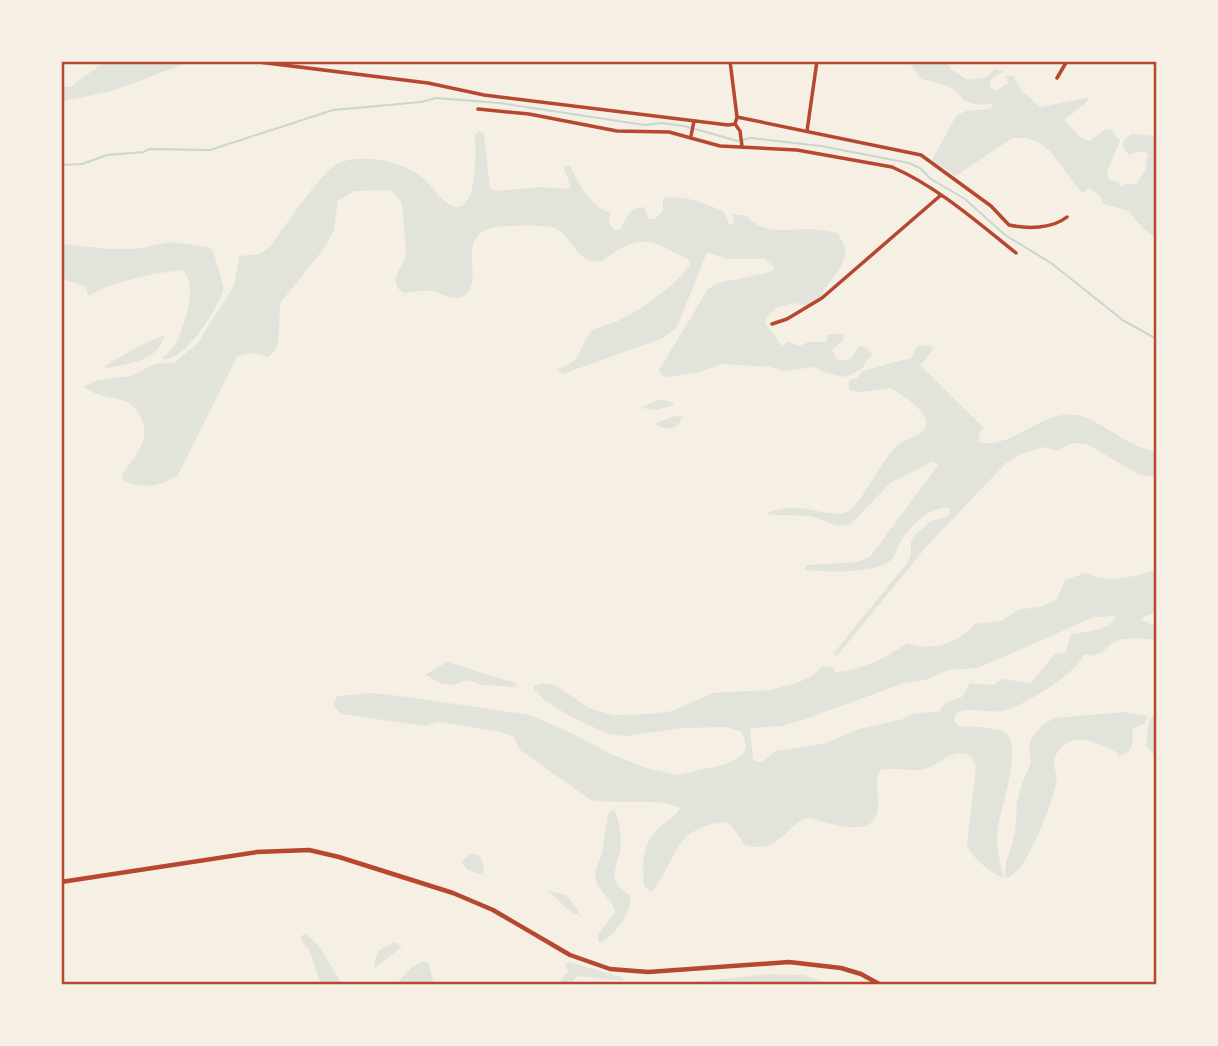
<svg xmlns="http://www.w3.org/2000/svg" width="1218" height="1046" viewBox="0 0 1218 1046" font-family="Arial,sans-serif">
<style>
.green{fill:#e2e4dc;fill-rule:evenodd}
.lines{fill:none;stroke-linecap:round;stroke-linejoin:round}
.stream{stroke:#c9d6d2;stroke-width:2}
.minor{stroke:#b5482f;stroke-width:3.5}
.secondary{stroke:#b5482f;stroke-width:4.5}
.neatline{fill:none;stroke:#b5482f;stroke-width:2.5}
</style>
<rect width="100%" height="100%" fill="#f6efe4"/>
<path class="green" d="M106,61H193L112,91L68,100L61,104V87H70Z
M909,61H945L952,70L968,80L987,77L995,69L1004,71L992,79L989,86L995,91L1008,83L1006,76H1013L1022,91L1040,107L1090,97L1085,104L1064,120L1080,137L1089,141L1106,129L1112,130L1120,141L1107,172L1109,180L1118,182L1122,187L1127,183L1136,185L1145,171L1148,154L1142,151L1129,155L1123,148L1124,140L1131,134L1157,136V182L1154,194L1157,201V239L1142,227L1128,211L1104,204L1098,194L1089,188L1082,193L1050,151L1038,142L1027,138H1012L956,176L932,160L956,116L966,111L991,109L993,104L977,105L964,100L955,90L942,84L921,79Z
M480,131L484,134L490,189L496,191L539,187L570,189L569,180L564,171L565,165L570,166C579,184 590,207 611,213L609,222L614,230H620C626,219 629,207 644,207L648,219H654L663,211V198C685,195 705,203 724,212L729,224H734L733,214L747,216C762,235 788,229 810,229C819,229 828,232 838,233C840,238 844,244 845,249C847,267 826,283 820,299L809,306L793,303L776,308L767,317L765,323L782,346L788,341L799,346L809,342H826L828,335L843,333L844,339L832,350L837,359L842,361L851,358L859,346L867,348L873,354L866,361L863,368L846,377L825,373L815,367L783,371L770,367L722,364L699,372L668,377L662,375L659,370L708,289L718,283L771,272L775,268L765,259H727L707,252L680,320L675,329L663,338L563,374L557,370C564,366 576,362 579,354C583,345 586,334 597,328C603,325 611,324 618,321C645,307 671,289 690,265L689,260C685,257 680,256 675,253C652,240 641,237 616,251C607,256 603,264 592,261C574,256 571,237 557,229C548,224 498,225 488,229C460,240 480,272 469,291C460,306 442,292 430,291C421,290 411,293 403,293C386,280 404,268 406,253C406,247 403,207 401,202C399,198 393,193 390,190L354,191L338,201L334,230L326,246L281,302C277,318 284,349 268,357C257,354 248,351 237,357L178,475C161,487 142,489 123,481L122,474C136,456 155,435 137,411C133,407 130,402 125,401C111,397 95,396 83,387L98,380L131,376L155,364L174,363L197,344L234,286L239,256L260,254L271,246C282,230 323,170 338,163C362,153 405,161 424,179C433,186 444,206 456,207C479,208 475,149 475,135Z
M170,242L209,247L213,250L224,288C219,307 184,364 162,359C168,353 175,345 179,337C186,320 198,283 182,270C154,273 113,281 88,296L86,287L61,278V244L109,249H135Z
M164,335C161,360 127,365 105,368V366L141,345Z
M930,345L934,349L920,365L984,428L980,431L978,442C1010,451 1042,409 1076,415C1101,419 1128,449 1157,451V477L1138,474L1087,444L1072,443L1057,451L1045,447L1023,453L1006,463L927,546L837,656L833,654L907,563L911,555V541L914,536L931,521L948,516L950,511L948,508C930,506 909,527 901,541C897,547 896,555 891,560C877,574 825,572 806,570L805,568L808,565L857,562L870,557L939,464L932,462L890,483L852,523C836,531 826,519 810,516C795,514 780,517 765,513C775,510 786,507 797,508C812,508 831,517 846,512C862,506 881,458 899,444C907,438 922,436 926,426C930,412 901,394 891,388L860,392L849,390V380L857,378L862,371C880,368 893,360 911,359L917,346Z
M657,400L668,401L675,405L656,410L641,408Z
M674,416L683,417C676,431 667,431 654,424Z
M1157,569V612L1143,617L1141,620L1157,626V640C1146,639 1134,637 1123,639C1107,641 1103,661 1084,654C1079,672 1021,708 1002,711C989,713 972,707 959,712C954,714 955,717 954,721L960,727C969,725 978,727 987,728C994,729 1002,729 1007,734C1023,751 998,813 997,835C996,843 1001,870 1004,878C990,873 971,857 967,844L976,767L971,756C952,747 943,763 925,769C911,773 895,766 880,770C875,780 878,790 878,802C880,843 832,823 808,818C785,824 781,855 745,845L730,824C720,821 713,823 703,827C671,839 673,870 651,892L644,886C642,866 642,841 660,827C667,821 676,816 680,808C658,797 616,805 591,800L520,750L514,737L501,732L439,722L424,726L341,714L333,705L337,696L372,693L400,696L530,715L567,731L613,755L647,768L677,775L727,764L743,754L746,747L742,732L726,727L683,728L626,736L609,734L573,718L545,701L534,689V686L543,683L555,685L589,708L613,715L652,714L672,711L713,693L771,690L797,683L812,676L823,666L834,667L835,672C857,672 890,656 907,643C933,652 958,643 975,624L1001,621L1018,610L1043,606L1057,599L1065,580L1085,573C1109,584 1133,577 1157,569ZM1116,616C1108,632 1087,631 1071,634L1066,652L1055,654L1031,683L1002,679L993,685L970,683L962,697L945,703L939,711L912,714L903,719L859,729L826,743L775,751L761,763L753,760L750,728L782,726L803,720L904,683L925,680L949,670L978,668L1094,617Z
M447,662L516,683L517,687L483,685L467,680L452,685L442,684L425,675Z
M1125,712L1148,716L1144,724L1133,728L1132,747L1128,752L1119,756L1116,752C1100,744 1076,731 1061,748C1057,752 1054,758 1054,762C1054,770 1058,776 1056,784C1051,805 1028,871 1007,878L1005,876L1006,863L1015,833L1017,802L1023,781L1031,763L1029,749L1031,739L1043,724L1055,718Z
M1152,716H1157V758L1146,746L1148,726Z
M614,808C618,818 621,831 621,841C621,866 602,878 630,895C633,912 616,934 601,943L598,941L599,933L615,913L612,904L597,885L595,873L602,853L608,814Z
M471,854L478,855L482,859L484,872L480,874L466,869L462,861Z
M548,891L567,895L582,917L570,911Z
M306,934L318,945L343,985L321,984L310,952L301,939L302,935Z
M395,942L402,947L373,969L378,951Z
M422,961L429,964L434,985H395L411,968Z
M569,962L621,977L624,981L577,976L570,985H557L568,972L565,964Z
M769,974L804,975L830,985H667Z"/>
<g class="lines">
<path class="stream" d="M61,165L82,164L107,155L144,152L149,149L210,150L333,110L421,102L436,98L500,103L645,125L662,123L684,126L738,141L751,138L821,146L909,163L920,168L931,179L965,199L1005,235L1051,263L1124,321L1157,339"/>
<path class="minor" d="M251,61L428,83L484,95L728,125L735,124
M730,61L737,117L735,124
M1057,78L1067,61
M478,109L529,114L617,131L669,132L720,146L797,150L892,167C938,187 977,222 1016,253
M737,117L921,155L991,206L1009,225C1027,229 1052,229 1067,217
M735,124L740,131L742,146
M807,131L817,61
M691,136L694,121
M772,324L787,319L822,298L941,195"/>
<path class="secondary" d="M61,882L257,852L309,850L339,857L453,893L493,910L570,955L610,969L648,972L789,962L841,968L861,974L881,985"/>
</g>
<rect width="1218" height="1046" fill="none" stroke="#f6efe4" stroke-width="126"/>
<rect x="63" y="63" width="1092" height="920" class="neatline"/>
</svg>
